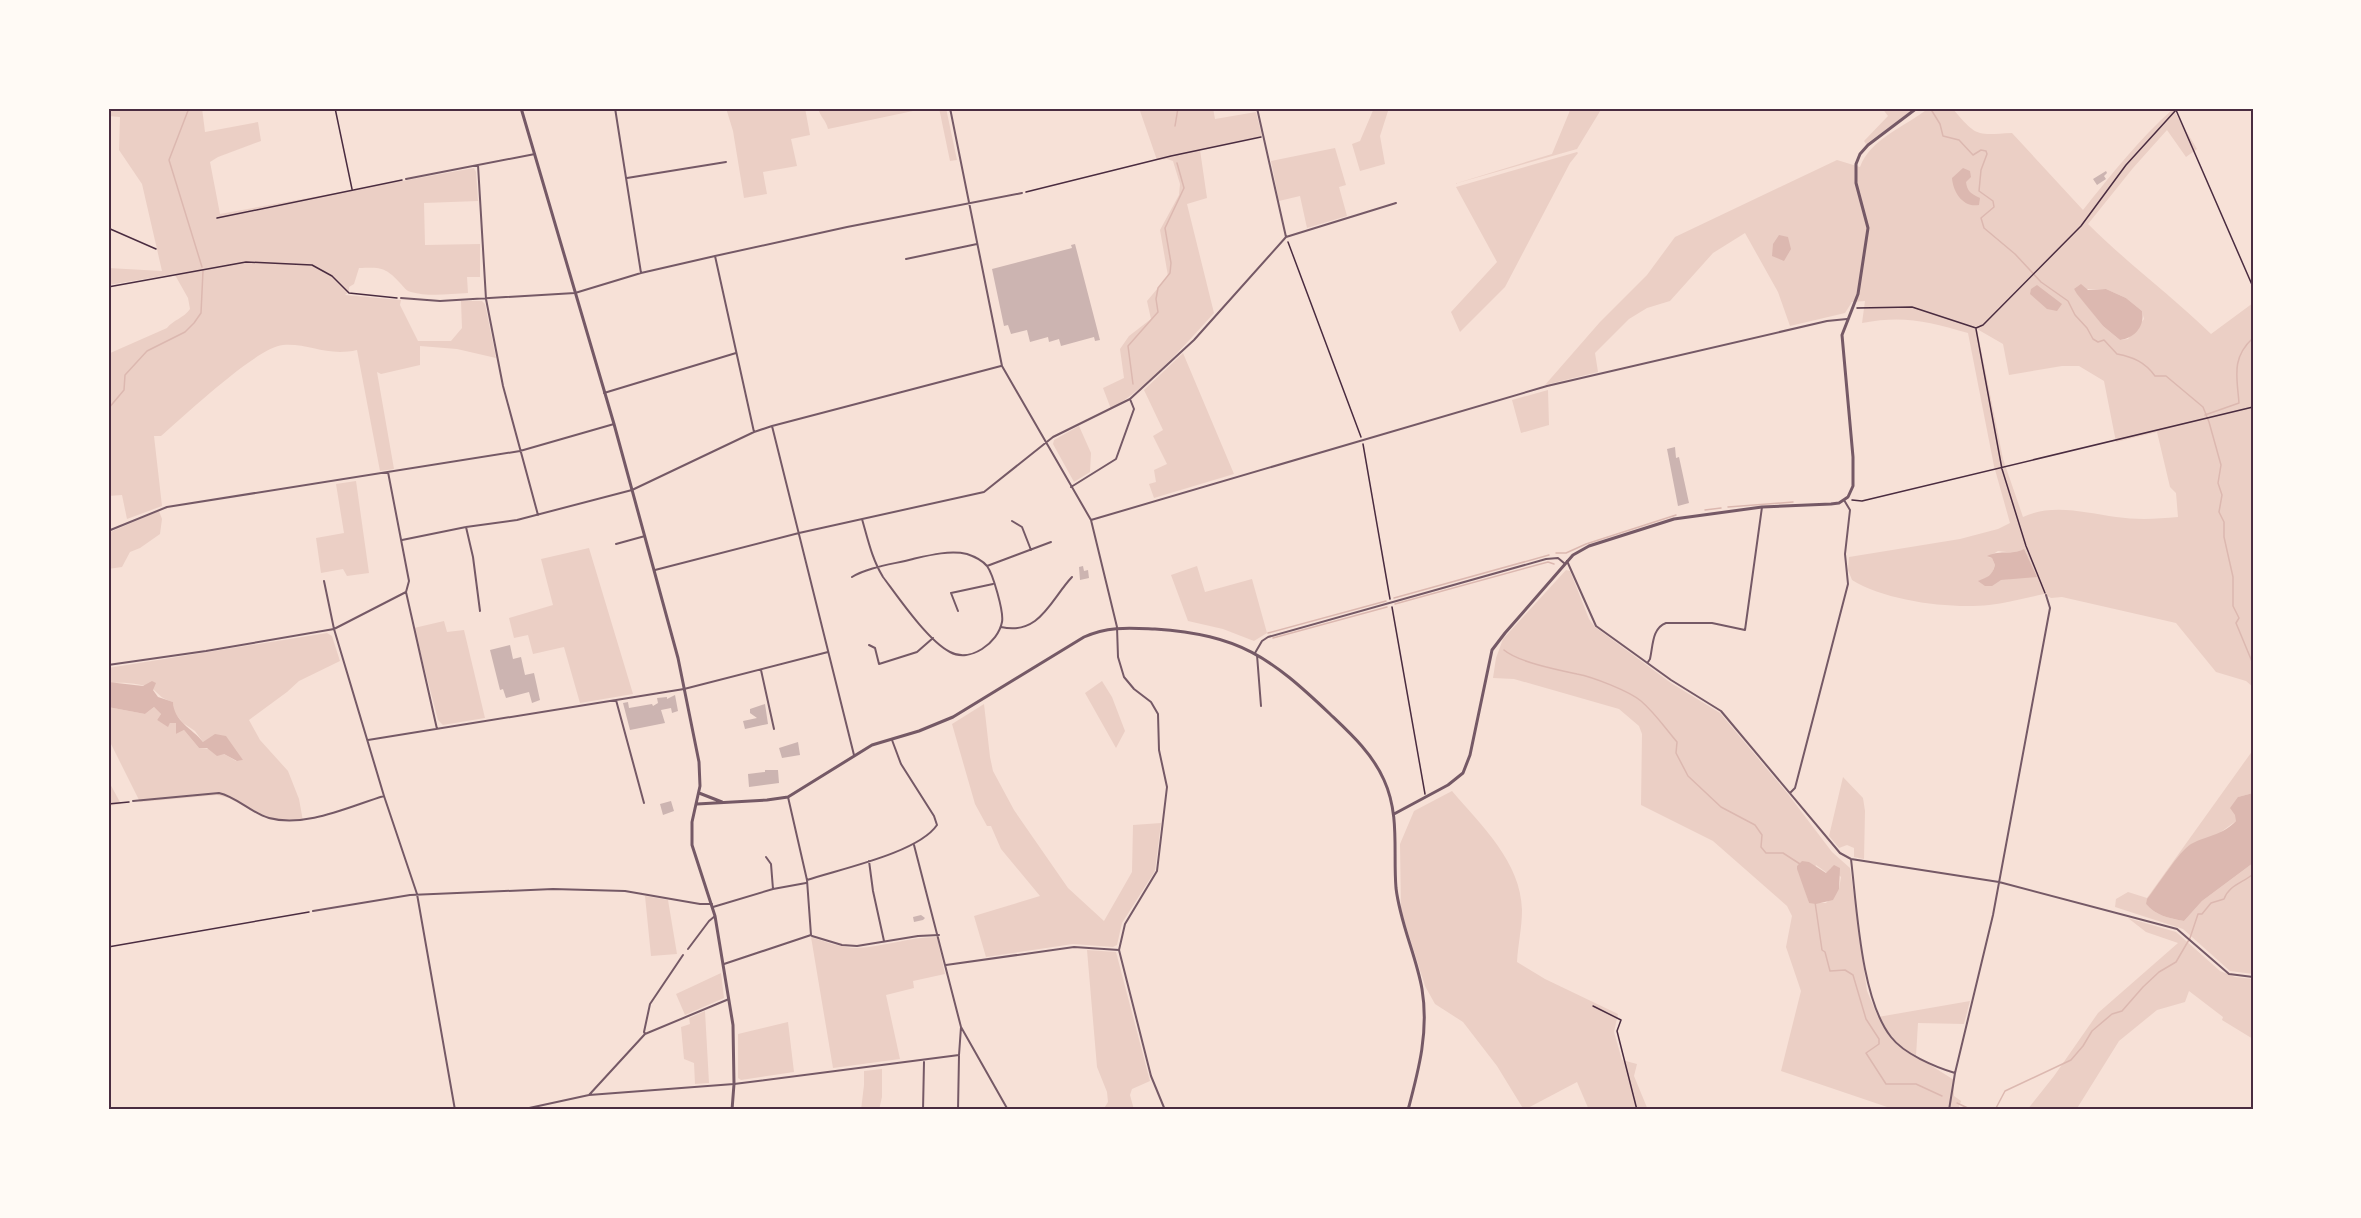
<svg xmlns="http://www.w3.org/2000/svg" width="2361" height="1218" viewBox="0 0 2361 1218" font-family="'Varela Round',sans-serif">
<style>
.green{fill:#ebcfc5;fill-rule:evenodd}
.water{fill:#dcb8b0}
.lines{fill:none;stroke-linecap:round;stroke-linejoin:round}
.stream{stroke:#dcb8b0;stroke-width:1.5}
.building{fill:#ccb4b1}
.path{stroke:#4a2c40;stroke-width:1.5}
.minor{stroke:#755966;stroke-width:2}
.tertiary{stroke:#755966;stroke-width:3}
.neatline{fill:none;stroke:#4a2c40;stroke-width:2}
</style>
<rect width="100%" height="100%" fill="#f7e1d7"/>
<path class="green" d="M108,108H202L205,132L258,122L261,141L218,157L210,162L220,214L474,168L476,172L478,201L424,203L425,245L480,244V277H467L468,293C450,294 428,297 411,292C406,291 404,287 400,283C386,267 380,267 359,268L354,284L349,287V292L345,295L401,300L400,305L418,341H451L462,328L461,301H482L485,304L496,358L457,349L420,346V365L381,374L377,372L394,469L380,471L357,350C327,357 309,343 283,345C257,347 184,416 161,436H154L162,506L127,519L122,495L108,496V354L167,328C173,320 184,318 190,309L188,298L175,275L193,271L108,285V268L162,271L142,184L119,150L120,117L108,116Z
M726,108H805L810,135L791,139L797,166L763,172L767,194L744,198L733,131Z
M818,108H927L828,129C826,120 820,117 818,108Z
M939,108H946L957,160L950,161Z
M1139,108H1213L1215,119L1256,112L1262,136L1200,150L1207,198L1187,204L1214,313C1183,347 1150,385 1111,409L1103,388L1124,378L1120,349L1129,336L1151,319L1147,301L1168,276L1160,230L1179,195L1180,184L1173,161L1167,159L1157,160Z
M1374,108H1389L1380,136L1385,164L1360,171L1352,144L1360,141Z
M1571,108H1602L1577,149L1454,184L1552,154Z
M1882,108H1915L1866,144L1864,141L1888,116Z
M1929,108H1952C1977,137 1975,135 2012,133L2083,210C2111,175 2139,139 2173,109L2197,149L2186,157L2167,130L2133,168L2088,224C2127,263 2171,295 2211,334L2253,303V687L2246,681L2216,672L2176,623L2062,597L2051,598L2044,594C2026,598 2007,603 1989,605C1949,609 1886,601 1852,580L1848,570L1849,557L1960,539L1998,529L2010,523L1994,466L1968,333C1928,322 1905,315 1862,323L1865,301L1852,302L1845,313L1790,326L1778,292L1745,233L1713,253L1670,301L1647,308L1629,319L1595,353L1598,372L1545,385L1600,322L1647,275L1675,237L1837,160L1860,167C1870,139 1906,126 1929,108ZM2074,289H2106L2126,298L2142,311L2144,319L2128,339L2120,340L2103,326ZM1977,329L2003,344L2009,375L2062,366H2079L2104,381L2116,442L2157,432L2170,487L2176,493L2178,517C2157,519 2137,520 2116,517C2086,513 2053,503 2023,517L2003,459ZM1998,551L2015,553L2011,579L1979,581L1991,576L1995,565L1992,558L1988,557Z
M1335,148L1346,185L1339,187L1347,216L1307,228L1300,196L1279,201L1271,161Z
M1577,152L1578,153L1570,163L1505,287L1460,332L1451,312L1497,262L1456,187Z
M1183,353L1234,474L1154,498L1149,484L1156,482L1154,470L1167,464L1153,436L1163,430L1144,390Z
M1548,390L1549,425L1521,433L1512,400Z
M1079,426L1091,453L1090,472L1074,482L1053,444L1054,440Z
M356,481L369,573L347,576L343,569L321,573L316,538L344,533L336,484Z
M159,511L162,519L160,534L140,548L130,552L122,567L108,569V533Z
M589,548L633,694L580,703L564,647L533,654L528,635L514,638L509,618L553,605L541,559Z
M1197,566L1205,592L1252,579L1267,633L1254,641L1223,629L1188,621L1171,575Z
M1566,570L1570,571L1589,619L1595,627L1671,683L1720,713L1788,794L1832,852L1850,868L1867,991L1878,1017L1970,1001L1964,1024L1918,1023L1916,1056L1954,1080V1096L1961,1101L1958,1110H1896L1781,1071L1801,991L1786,947L1792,916L1787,906L1713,841L1641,805L1642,734L1639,726L1619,709L1514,679L1493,678L1496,658L1503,639ZM1816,865L1827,873L1831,868L1841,877L1839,889L1826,903H1809L1805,890Z
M444,621L447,632L464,630L485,718L443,725L438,720L414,628Z
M327,633L332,636L340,661L299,681L287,692L249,720L260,740L288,771L299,799L303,821L271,820L229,798L217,795L140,802L108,738V707L145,714L154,707L161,714L157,720L168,726L170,723H176V734L184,730L199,748C213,748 225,754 236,761L243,760L203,742L195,731L183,723L174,712L173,702C161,698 163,698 154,690C145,683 116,681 108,684V668Z
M1102,681L1112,697L1125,731L1116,748L1085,693Z
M984,704L990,757L993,771L1014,810L1068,888L1104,921L1132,872L1133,825L1161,823L1155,871L1122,923L1117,945L1113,947L1073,944L986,957L974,916L1040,896L1001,849L991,826H987L975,804L952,724Z
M2253,750V793L2238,797L2236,821L2214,837L2201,840L2166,874L2146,904C2156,916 2169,918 2184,921L2202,901L2253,863V974L2230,971L2183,929L2115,907L2116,899L2128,892L2147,898Z
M1843,777L1863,798L1865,811L1864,859L1854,857V848L1847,845L1839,848L1829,836Z
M108,780L121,804L108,806Z
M1452,791C1481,825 1521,862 1522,910C1522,927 1518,945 1517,962L1545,979L1618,1014L1614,1032L1622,1060L1637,1064L1634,1076L1648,1110H1589L1577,1082L1524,1110L1497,1066L1463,1022L1435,1004L1425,986L1401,910L1400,844L1414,811Z
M645,896L668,900L677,954L651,956Z
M2128,918L2176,932L2220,971L2235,977L2253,979V1039L2222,1020L2223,1017L2189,991L2185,1002L2157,1010L2119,1041L2076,1110H2027L2054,1076L2098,1013L2178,943L2146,932Z
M811,937C826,942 842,948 857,948C884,947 908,937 937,937L945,974L913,981L914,988L886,995L900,1059L833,1068Z
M1087,950L1116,952L1150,1081L1132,1089L1130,1095L1134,1110H1103L1108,1102L1107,1092L1097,1067Z
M721,973L724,998L685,1015L676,994Z
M705,1011L709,1083L695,1084L694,1063L684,1059L681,1027L690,1024L689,1018Z
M788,1022L794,1072L741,1080L738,1078V1034Z
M882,1069V1097L879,1110H861L864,1085V1071Z"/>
<path class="water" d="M1963,168L1970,171L1971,177L1966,182C1967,191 1971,194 1980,198L1979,205C1963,208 1953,192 1952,178Z
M1779,235L1788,237L1791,249L1784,261L1772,256L1773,244Z
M2081,284L2088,290L2106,289L2126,298L2142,311C2145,326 2135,338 2120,340L2103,326L2077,294L2074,289Z
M2037,285L2062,304L2057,311L2047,309L2030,294L2031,289Z
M2024,549L2037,577L2001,580L1992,586H1985L1978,581C1988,577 1992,576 1995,565L1992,558L1987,556C2003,549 2010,556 2024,549Z
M152,681L156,683L153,690L158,697L173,702C174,722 192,728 203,742L215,734L226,736L243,760L237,761L224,754L217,756L207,748H199L184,730L176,734V723H170L168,727L157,720L161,714L154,707L145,714L108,707V682L143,686Z
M2253,793V863L2202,901L2184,921C2169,918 2156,916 2146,904L2147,899C2157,887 2179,851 2191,844C2208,835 2221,836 2236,821L2235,815L2230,808L2238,797Z
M1802,861L1809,862L1826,873L1834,865L1840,868L1839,889L1833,900L1816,904L1809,903L1797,869V866Z"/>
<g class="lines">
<path class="stream" d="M189,108L169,160L202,267
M1895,108H1904
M1932,111L1940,124L1943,136L1959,140L1973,155L1981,150L1986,151L1987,154L1981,170L1979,191L1993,201L1994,207L1981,218L1984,228L2015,254L2041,282L2068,301L2075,315L2087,328L2093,339L2098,342L2104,340L2117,354C2133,357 2145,362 2155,376H2166L2203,407L2209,422L2221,465L2218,483L2222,495L2219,512L2224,522V537L2233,577V606L2239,618L2236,623L2253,664
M1175,126L1178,108
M1133,384L1128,346L1158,312L1156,299L1158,288L1170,273L1171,263L1165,228L1184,188L1177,163
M108,409L124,390L125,375L147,351L185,332L194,323L201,313L203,271
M2205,415L2239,403C2237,377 2231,358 2253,338
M1728,507L1793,502
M1705,510L1721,508
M1556,553H1566L1586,544L1676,515
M1394,598L1549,555
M1395,604L1548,562L1554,564
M1268,633L1386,601
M1273,638L1387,607
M1504,650C1518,662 1558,670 1577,674C1593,677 1629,691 1641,701C1655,713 1665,728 1677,742L1676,753L1688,776L1721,807L1755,825L1762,835L1761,847L1766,853H1783L1800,864
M1815,902L1822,950L1825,952L1830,971L1845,970L1853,975L1866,1019L1879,1039V1044L1866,1053L1886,1084H1916L1942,1096
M1957,1103L1972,1110
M1995,1110L2005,1091L2071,1060L2083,1046L2092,1031L2112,1014L2122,1011L2143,987L2159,972L2176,962L2190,938L2198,914H2202L2211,903L2224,899C2229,885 2243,883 2253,874"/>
</g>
<path class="building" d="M2106,171L2107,173L2104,176L2106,179L2097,185L2093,179Z
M1075,244L1100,340L1095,341L1094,337L1061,346L1059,339L1049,342L1048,337L1030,342L1027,330L1011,334L1008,325L1004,326L992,269L1072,248L1071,245Z
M1675,447L1676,458L1679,457L1689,503L1678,506L1667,449Z
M1083,566L1084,571L1088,570L1089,578L1080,580L1079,567Z
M510,645L513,659L521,657L525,675L534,673L540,700L532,703L529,692L506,698L503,689L500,690L490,650Z
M675,695L678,711L672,713L671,708L661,710L665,723L630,730L623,703L628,702L629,708L652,704L653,706L658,703L657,698L667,697V699Z
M765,704L768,724L745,729L743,721L757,718L750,713V709Z
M798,742L800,755L782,758L779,748Z
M765,770H778L779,783L749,787L748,774L765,772Z
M671,801L674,811L663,815L660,804Z
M921,915L925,918L923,920L914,922L913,917Z"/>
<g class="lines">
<path class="path" d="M335,108L352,189
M1026,192L1171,156L1261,137
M217,218L402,180
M108,228L156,249
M1288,242L1361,437
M108,287L246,262L312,265L332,276L349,293L397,298
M1857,308L1912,307L1976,328L1983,325L2081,226L2126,165L2176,110L2253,287
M1976,329L2002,469L2026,546L2045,593
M1363,444L1390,599
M1852,500L1862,501L2253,407
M1392,607L1425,794
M108,804L129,802
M108,947L309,912
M1593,1006L1621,1020L1617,1031L1637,1110
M2252,1110L2253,1108"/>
<path class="minor" d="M615,108L641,273
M950,108L1002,366L1091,520L1117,627L1118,657L1124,677L1134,689L1151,702L1158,714L1159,750L1167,787L1157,871L1125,924L1119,950L1151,1076L1165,1110
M1257,108L1286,237
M478,165L486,299L503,386L538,515
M627,178L726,162
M406,179L535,154
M715,256L754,432
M906,259L977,244
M401,298L440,301L575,293L641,273L715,256L847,227L1022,193
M604,393L736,353
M772,426L854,755
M1071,487L1116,459L1134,409L1130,399
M1091,520L1547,386L1827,321L1847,319
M1012,521L1022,527L1031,550
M466,527L473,557L480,611
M108,531L167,507L520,451L614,424
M402,540L466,527L517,520L632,490L754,432L772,426L1001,366
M616,544L645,536
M1567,561L1596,626L1671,680L1721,711L1840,853L1851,859L1999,882L2177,929L2229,974L2253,977
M987,566L1051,542
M655,570L799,533L984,492L1053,437L1130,399L1194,340L1286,237L1396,203
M852,577C868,567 894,564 913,559C930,555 950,550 967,554C973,556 982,560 987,566C993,574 1004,612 1002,622C998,643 970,663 950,652C928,641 898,597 883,577C872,559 868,540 862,519
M324,581L334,629L384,796L417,894L455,1110
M406,592L437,729
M958,611L951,593L993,584
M1001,627C1040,636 1051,599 1072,577
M869,645L875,648L879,664L917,652L933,638
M1255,653L1262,641L1268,637L1546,559L1558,558L1564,563
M1257,655L1261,706
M1648,662L1650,659C1653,646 1652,628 1666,623H1712L1745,630L1762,507
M108,665L206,651L334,629L406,592L409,581L388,472
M761,670L774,729
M616,700L644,803
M368,740L684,689L828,652
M1790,793L1795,788L1848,584L1845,554L1850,510L1844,500
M788,797L807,880L811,935
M133,801L219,793C237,797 251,813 269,818C306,828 350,806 384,796
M914,845L961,1027L1008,1110
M766,857L771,864L773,889
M1851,859C1857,909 1861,999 1891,1037C1904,1054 1935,1067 1955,1073
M869,861L873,891L884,941
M807,880C840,869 918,853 937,825L934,816L901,764L892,740
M713,907L773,889L806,883
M313,911L410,895L553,889L625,891L700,904H712
M812,936L842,945L857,946L918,936L939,935
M688,949L709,921L715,916
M724,964L811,935
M946,965L1074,947L1119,950
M645,1034L644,1032L650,1004L683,955
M589,1095L645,1034L729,999
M520,1110L589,1095L734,1084L959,1055L961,1027
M923,1110L924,1062
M958,1110L959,1056
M1949,1110L1955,1073L1993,915L2050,608L2046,595"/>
<path class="tertiary" d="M521,108L614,424L678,658L699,762L700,786L692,822V845L715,916L733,1025L734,1084L732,1110
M699,793L722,802
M697,804L767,800L788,797L872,745L919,731L953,717L1084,637C1109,626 1129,628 1155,629C1240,635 1270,657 1330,714C1351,734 1372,753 1384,780C1400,815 1393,852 1396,888C1400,923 1416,955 1422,989C1429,1031 1419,1069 1408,1110
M1394,814L1448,785L1463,773L1470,755L1492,650L1505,633L1573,555L1589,546L1674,519L1762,507L1831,504L1839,503L1848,497L1853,486V457L1842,335L1858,294L1868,228L1856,183V164L1860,154L1868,145L1917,108"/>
</g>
<rect width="2361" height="1218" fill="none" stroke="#fffaf5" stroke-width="219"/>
<rect x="110" y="110" width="2142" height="998" class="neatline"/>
</svg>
